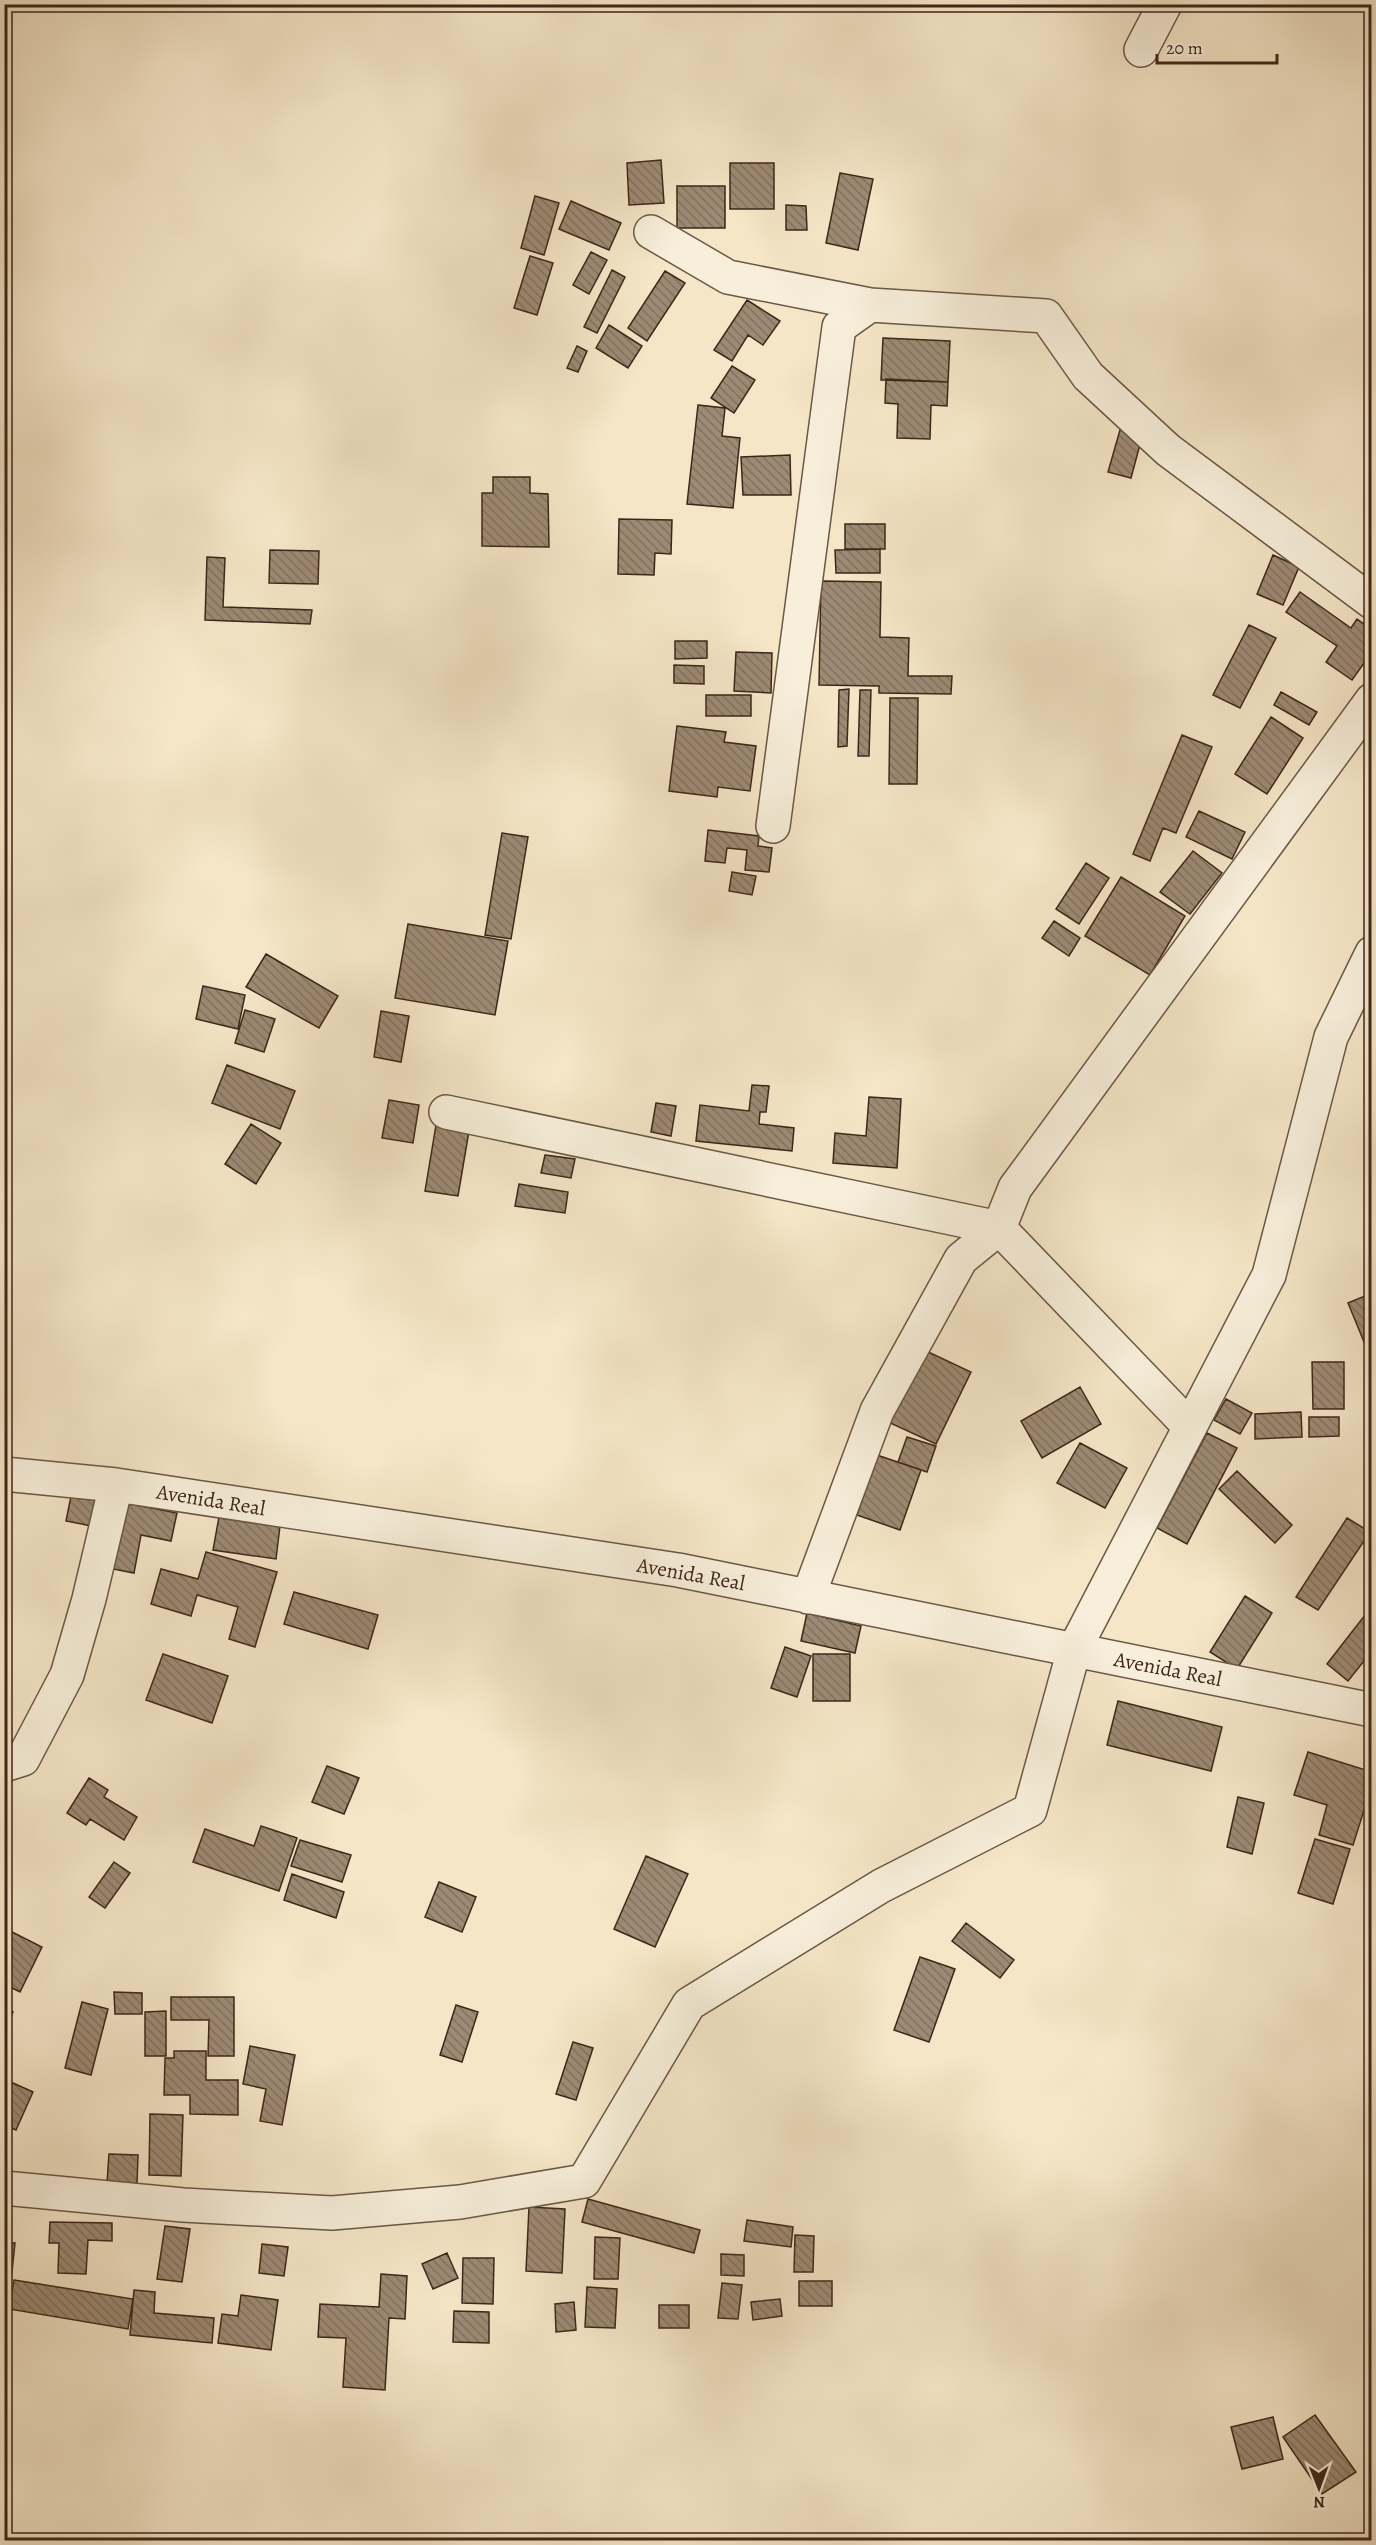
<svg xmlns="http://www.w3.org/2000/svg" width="1376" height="2545" viewBox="0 0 1376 2545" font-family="Alegreya,serif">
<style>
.building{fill:url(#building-back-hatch);stroke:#3e261b;stroke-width:1.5}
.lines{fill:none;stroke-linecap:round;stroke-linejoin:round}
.minor-casing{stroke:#6c5646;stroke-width:36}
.minor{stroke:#f8efdb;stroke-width:33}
.labels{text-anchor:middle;stroke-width:6;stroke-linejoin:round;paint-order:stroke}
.street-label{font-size:21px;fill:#3e261b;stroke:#f8efdb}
</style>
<defs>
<pattern id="building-back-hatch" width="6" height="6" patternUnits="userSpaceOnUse" patternTransform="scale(1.5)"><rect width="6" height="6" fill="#9d8a74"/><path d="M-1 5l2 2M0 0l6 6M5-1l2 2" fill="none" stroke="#81715e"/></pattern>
</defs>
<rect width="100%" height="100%" fill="#f4e6c7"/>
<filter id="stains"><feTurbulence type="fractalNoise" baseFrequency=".00333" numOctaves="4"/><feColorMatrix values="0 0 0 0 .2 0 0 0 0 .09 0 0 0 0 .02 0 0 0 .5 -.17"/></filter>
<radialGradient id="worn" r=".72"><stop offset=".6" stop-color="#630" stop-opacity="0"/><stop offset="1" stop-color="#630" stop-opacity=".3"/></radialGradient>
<path class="building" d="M661,160L664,203L629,205L627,163Z
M730,163H774V209H730Z
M840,173L873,179L858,250L826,243Z
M677,186H725V228H677Z
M535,196L559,203L544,255L521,248Z
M571,201L621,223L609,250L559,229Z
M786,205L806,206L807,230H786Z
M591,252L607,260L589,294L573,285Z
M530,256L553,263L537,315L514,308Z
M612,270L625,277L597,333L584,327Z
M665,271L685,283L647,341L628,328Z
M747,300L780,321L763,345L748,335L732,361L714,350Z
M609,325L642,346L628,368L596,348Z
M883,338L950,341L948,382L881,380Z
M577,346L587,351L578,372L567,368Z
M732,366L755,380L734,413L711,398Z
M886,379L948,382L947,406L931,405L930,439L897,438L898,404L885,403Z
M698,405L725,408L722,436L740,438L733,508L687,504Z
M1120,430L1142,437L1131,478L1108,472Z
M790,455L791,495H743L741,457Z
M493,477H530V493L548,494L549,547L482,546V493H493Z
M619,519L672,520L671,554L655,553L654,575L618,574Z
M845,524H885V549H845Z
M880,549V573H836L835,550Z
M270,550L319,551L318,584L269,583Z
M1273,555L1299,567L1283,605L1257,594Z
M207,557L225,558L223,607L312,610L310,624L205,620Z
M821,581L881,582L880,637L909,638L908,676H952L951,694L879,693V686L819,685Z
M1300,592L1351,628L1357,619L1372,630V652L1352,680L1326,662L1337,646L1286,612Z
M1249,625L1276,638L1240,708L1213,695Z
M675,641H707V658L675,659Z
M736,652L772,653L771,693L734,691Z
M674,665L704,666V684L674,683Z
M849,689L847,746L838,747L839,690Z
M860,690H871L869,756H858Z
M1281,692L1317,712L1309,725L1274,705Z
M706,695H751V716H706Z
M890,698H918L917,784H889Z
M1271,717L1303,738L1267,794L1235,774Z
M677,726L726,732L724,742L756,746L750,791L718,787L717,797L669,791Z
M1182,735L1212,747L1176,833L1163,828L1150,861L1133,854Z
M1199,811L1245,832L1232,859L1186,837Z
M708,830L759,836L758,846L772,848L769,872L745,870L747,850L727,848L725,863L705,861Z
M502,833L528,837L511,939L485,935Z
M1193,851L1222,873L1190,914L1160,892Z
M1086,863L1109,878L1079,924L1056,909Z
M732,872L756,876L752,895L729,891Z
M1121,877L1185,916L1150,975L1085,936Z
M1054,921L1080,938L1069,956L1042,938Z
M408,924L508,941L495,1015L395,998Z
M266,954L338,996L319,1028L246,987Z
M203,986L245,995L238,1029L196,1019Z
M245,1010L275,1019L264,1052L235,1043Z
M381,1011L409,1016L401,1062L374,1057Z
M227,1065L295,1091L280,1129L212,1103Z
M752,1085L769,1086L766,1112H760L759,1124L794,1128L792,1151L696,1141L700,1105L749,1111Z
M869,1097L901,1099L897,1168L833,1163L835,1133L866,1136Z
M389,1100L419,1105L413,1143L382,1138Z
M656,1103L676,1106L671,1136L651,1132Z
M251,1124L281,1143L256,1184L225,1164Z
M436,1125L469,1131L458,1196L425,1191Z
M545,1155L575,1159L571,1178L541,1173Z
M519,1184L568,1192L565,1213L515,1206Z
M1372,1293V1358L1371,1359L1348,1303Z
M924,1350L971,1372L936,1444L888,1422Z
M1312,1362H1344V1409H1313Z
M1080,1387L1101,1424L1042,1458L1021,1421Z
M1226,1399L1252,1413L1240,1434L1214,1420Z
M1301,1412L1302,1437L1255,1439V1414Z
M1309,1417H1339V1436L1309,1437Z
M1207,1433L1237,1448L1187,1544L1157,1528Z
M907,1437L936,1446L927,1472L898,1462Z
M1080,1443L1127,1468L1105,1508L1057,1483Z
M877,1455L921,1470L900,1530L857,1515Z
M1237,1471L1292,1525L1275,1543L1219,1489Z
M72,1491L102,1496L97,1527L66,1521Z
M4,1498L11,1500L4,1520Z
M121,1502L177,1513L171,1541L141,1535L134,1573L108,1568Z
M219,1517L280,1526L276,1559L213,1550Z
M1347,1518L1370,1532L1318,1610L1296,1597Z
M206,1552L277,1572L255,1647L229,1639L238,1607L197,1595L191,1616L151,1604L161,1569L198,1579Z
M294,1592L378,1615L368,1649L284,1624Z
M1245,1596L1272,1613L1237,1669L1210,1652Z
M807,1613L861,1626L855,1653L801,1641Z
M1365,1615L1372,1621V1651L1348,1681L1327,1664Z
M785,1647L811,1656L797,1697L771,1688Z
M163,1654L228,1676L212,1723L146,1700Z
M813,1654H850V1701H813Z
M1118,1701L1222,1727L1211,1771L1107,1745Z
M1308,1752L1372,1772V1785L1353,1845L1319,1835L1327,1805L1294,1795Z
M327,1766L359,1778L344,1814L312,1802Z
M89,1778L108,1790L104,1797L137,1817L124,1840L90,1819L86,1825L67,1813Z
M1238,1797L1264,1803L1252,1854L1227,1847Z
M261,1826L297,1838L279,1891L193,1862L205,1829L254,1846Z
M1315,1839L1350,1849L1333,1904L1298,1893Z
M300,1840L351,1855L342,1882L291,1866Z
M646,1856L688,1874L655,1947L614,1929Z
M114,1862L130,1873L105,1908L89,1897Z
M292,1874L344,1892L336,1918L284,1900Z
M439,1882L476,1897L462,1932L425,1917Z
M966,1923L1014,1960L1000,1978L952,1941Z
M10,1931L42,1947L20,1992L4,1984V1943Z
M920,1957L955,1969L929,2042L894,2030Z
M114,1992L142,1993V2014H115Z
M171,1997H234V2056H208L209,2020H171Z
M82,2002L108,2009L91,2075L65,2068Z
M456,2005L478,2012L462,2062L440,2055Z
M4,2008L13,2012L4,2032Z
M166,2011V2056H145V2012Z
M573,2042L593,2048L576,2100L556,2094Z
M250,2046L295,2055L282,2125L260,2121L266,2089L243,2084Z
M174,2051H206V2080H238V2115L190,2114V2095H164L165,2058H174Z
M4,2079L33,2092L16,2130L4,2125Z
M150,2114L183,2115L181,2176L149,2175Z
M109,2154L138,2155L137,2184L107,2183Z
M588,2199L700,2230L694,2253L582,2222Z
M529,2207L565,2209L562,2273L526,2271Z
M747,2220L793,2227L791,2247L744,2241Z
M50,2222L112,2223V2241L88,2240L86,2274L58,2273L59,2243H49Z
M165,2226L190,2229L182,2282L157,2279Z
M795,2235L814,2236L813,2272H794Z
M595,2237L620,2238L618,2279H594Z
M4,2242L15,2243L11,2281L4,2280Z
M262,2244L288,2247L284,2276L259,2273Z
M447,2253L458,2278L433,2289L422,2264Z
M721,2254L744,2255V2276L721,2275Z
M463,2258H494L493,2304L462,2303Z
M381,2274L407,2276L405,2319L389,2318L385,2390L343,2387L346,2338L318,2337L320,2304L379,2307Z
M14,2280L133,2299L128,2329L9,2309Z
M799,2281H832V2306H799Z
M722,2283L742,2285L738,2319L718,2318Z
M587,2287L617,2289L615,2328L585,2327Z
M134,2290L155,2292L154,2313L214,2318L212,2343L130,2335Z
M241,2295L278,2300L271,2350L218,2343L222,2314L238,2316Z
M780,2299L782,2316L753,2320L751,2302Z
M574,2302L576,2330L556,2332L555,2304Z
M659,2305H689V2328H659Z
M454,2311L489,2312V2343L453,2342Z
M1315,2415L1356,2472L1322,2494L1283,2437Z
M1273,2417L1283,2459L1242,2469L1231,2427Z"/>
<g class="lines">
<g class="minor-casing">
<path id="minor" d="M1141,50L1165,4
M651,232L728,277L870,305L1046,316L1088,376L1168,450L1372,602
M773,826L839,327L870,305
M446,1112L999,1228L1190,1427
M4,1474L116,1485L678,1570L1372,1710
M808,1597L877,1411L961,1259L999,1228L1015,1188L1372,700
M4,1765L23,1759L67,1675L89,1599L116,1485
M4,2188L183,2205L332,2213L460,2202L584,2181L689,2004L881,1886L1030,1810L1074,1650L1269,1275L1331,1037L1372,953"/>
</g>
<use href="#minor" class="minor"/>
</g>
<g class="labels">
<g class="street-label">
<text transform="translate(211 1500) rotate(9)" y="7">Avenida Real</text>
<text transform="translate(691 1574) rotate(10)" y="7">Avenida Real</text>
<text transform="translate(1168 1669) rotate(11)" y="7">Avenida Real</text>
</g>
</g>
<rect width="1376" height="2545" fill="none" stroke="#f4e6c7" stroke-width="24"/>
<rect x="6" y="6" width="1364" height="2533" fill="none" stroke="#3e261b" stroke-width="3"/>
<rect x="12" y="12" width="1352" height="2521" fill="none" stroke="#3e261b" stroke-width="1.5"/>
<g transform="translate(1319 2488) rotate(179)" stroke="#f8efdb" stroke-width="4.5" paint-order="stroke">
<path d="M0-4.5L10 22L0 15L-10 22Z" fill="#3e261b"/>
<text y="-9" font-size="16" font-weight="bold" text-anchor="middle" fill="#3e261b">N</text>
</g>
<path d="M1157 54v9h120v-9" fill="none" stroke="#3e261b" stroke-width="3"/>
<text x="1166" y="54" font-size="18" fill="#3e261b" stroke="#f8efdb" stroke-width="4.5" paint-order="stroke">20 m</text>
<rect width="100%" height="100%" filter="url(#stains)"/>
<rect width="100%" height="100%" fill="url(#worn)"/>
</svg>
